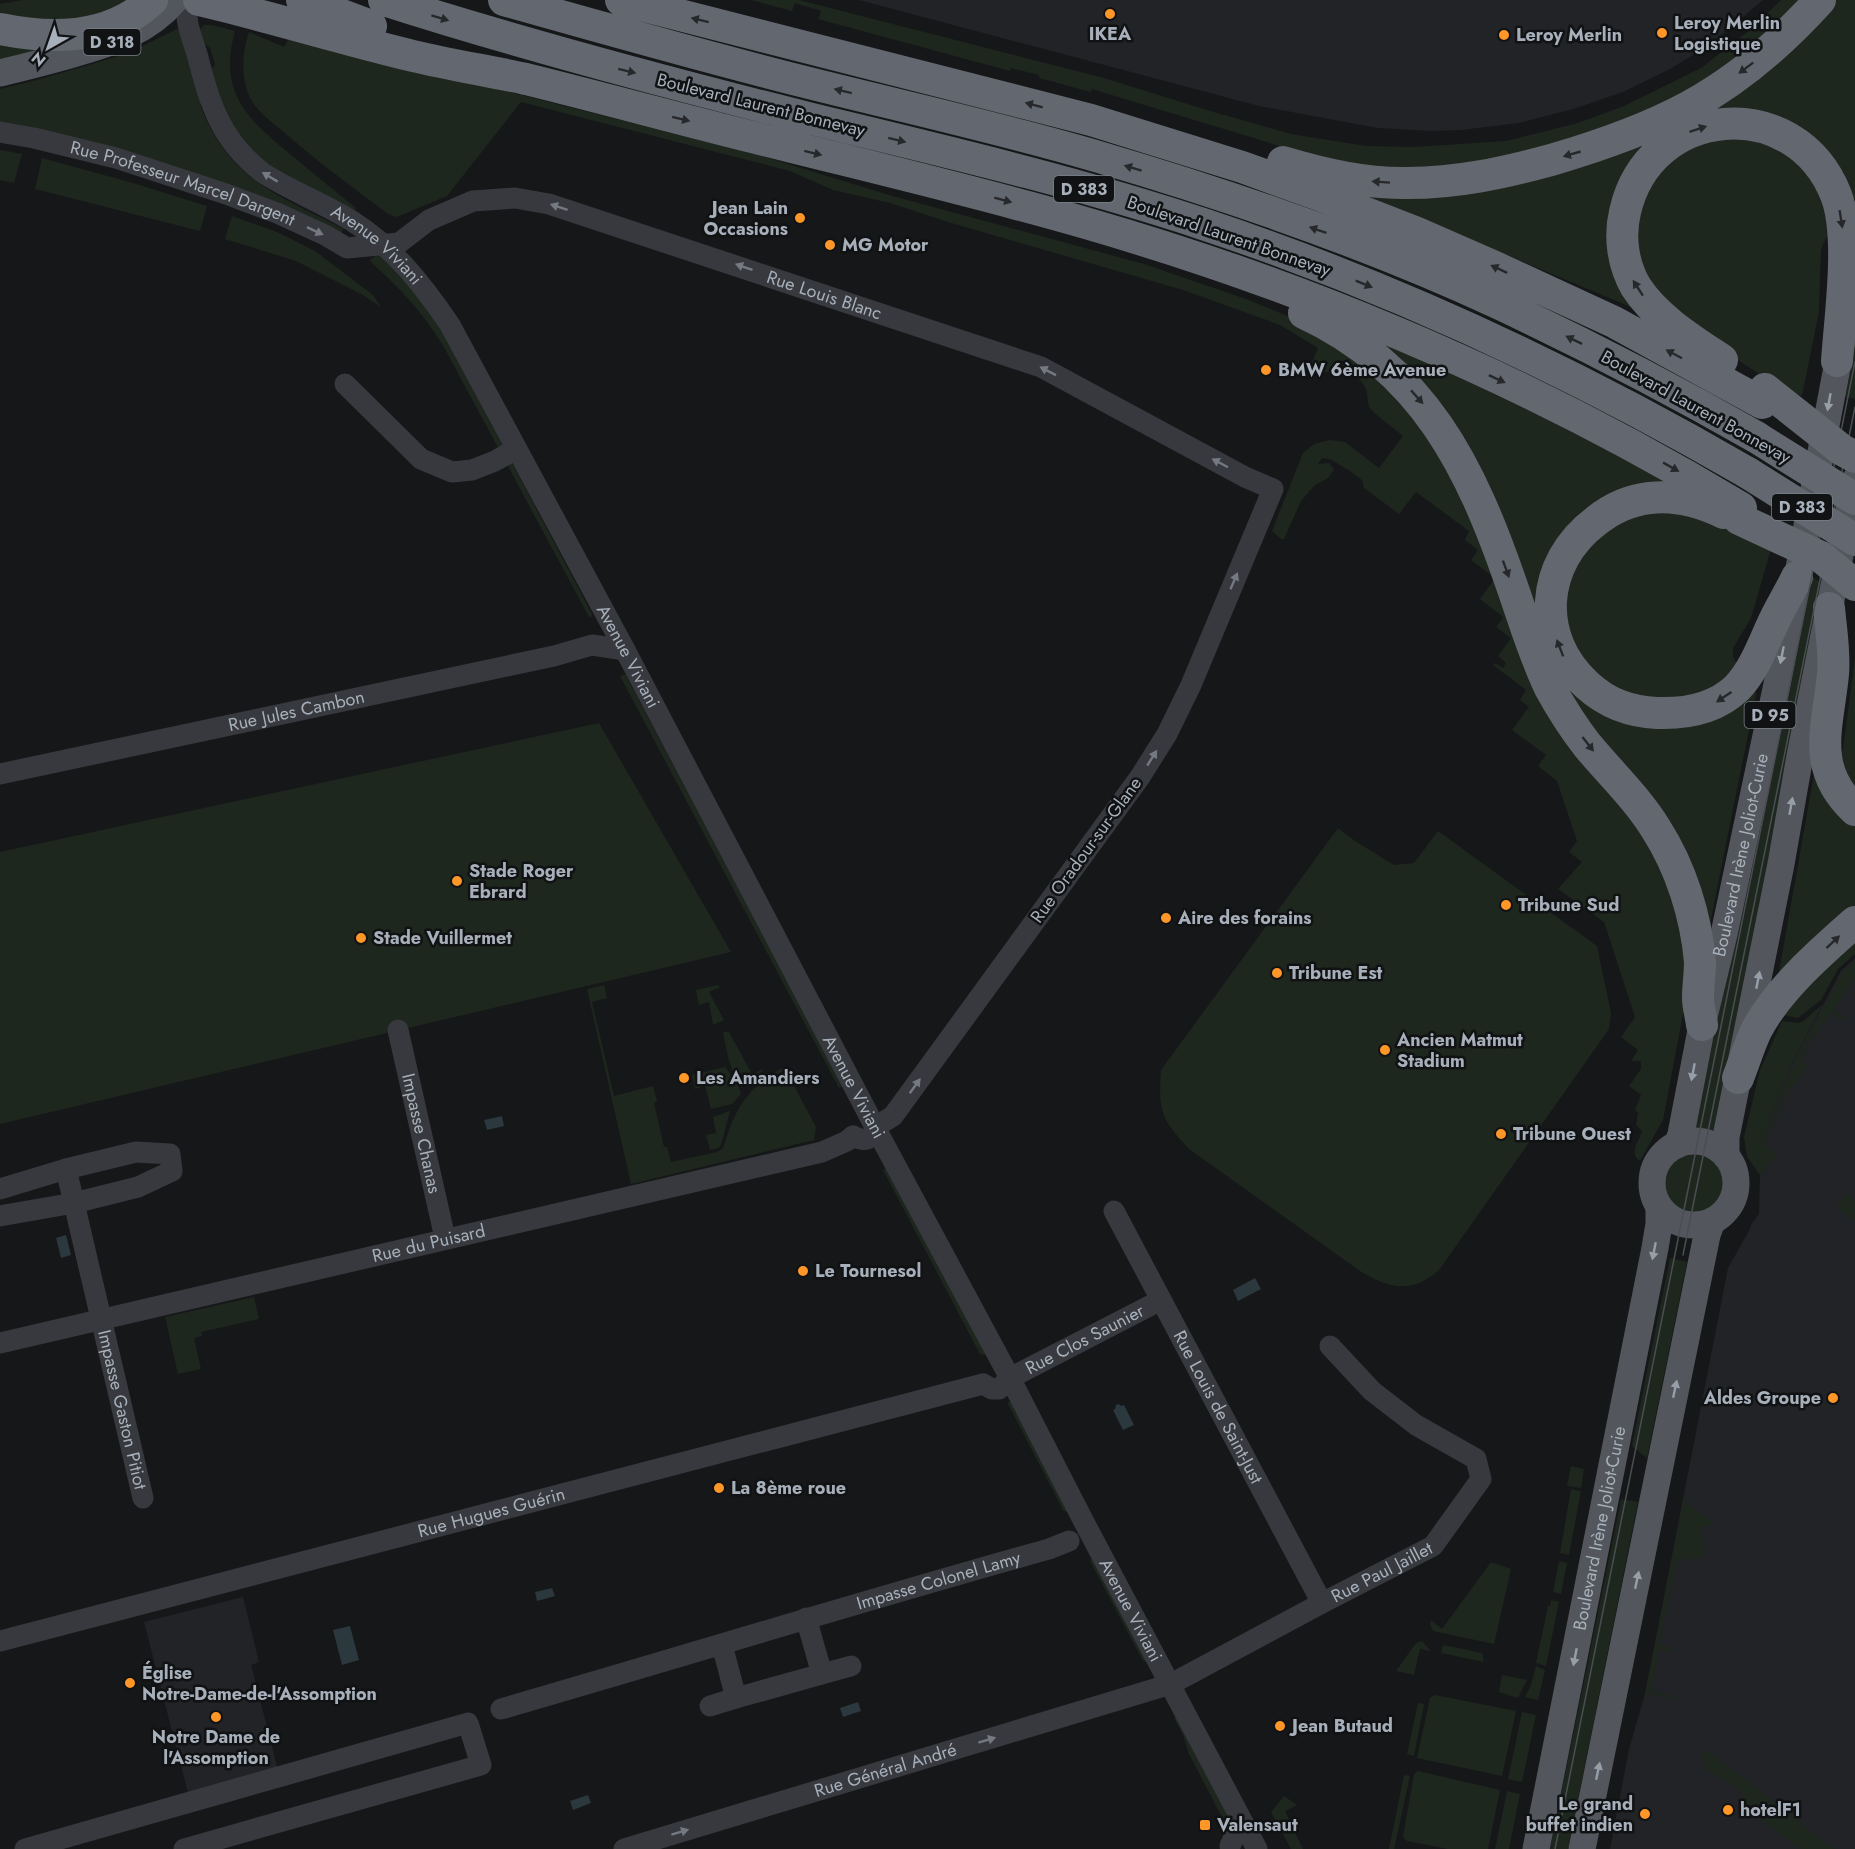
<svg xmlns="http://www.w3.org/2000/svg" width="1855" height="1849" viewBox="0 0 1855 1849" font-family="Jost,sans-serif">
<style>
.built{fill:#222326}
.green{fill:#1e271e}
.water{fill:#2b383e}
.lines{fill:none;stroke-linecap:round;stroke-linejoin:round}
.minor{stroke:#37393e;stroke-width:21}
.major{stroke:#53575d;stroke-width:27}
.highway{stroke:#636870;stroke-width:32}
.tram{stroke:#4a4e53;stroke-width:1.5}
.highway-bridge{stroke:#636870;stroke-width:32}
.oneway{fill:#26282b}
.oneway2{fill:#757a82}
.oneway3{fill:#969ea7}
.poi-dot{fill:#ff9628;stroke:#111214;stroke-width:2}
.labels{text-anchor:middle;stroke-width:5;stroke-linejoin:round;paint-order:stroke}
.shield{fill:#111214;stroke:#7a8188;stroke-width:1.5}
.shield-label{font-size:16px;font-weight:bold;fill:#a7b0ba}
.poi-label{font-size:18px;font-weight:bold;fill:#a7b0ba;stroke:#111214;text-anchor:start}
.street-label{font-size:18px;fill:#a7b0ba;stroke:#111214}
</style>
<rect width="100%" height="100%" fill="#161719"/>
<path class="built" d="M859,0H1763L1720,36L1693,55L1670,69L1623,92L1573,109L1519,123L1461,130L1430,131L1378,128L1259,106Z
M1855,958V1849H1610L1629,1749L1645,1694L1728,1268L1750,1229L1752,1223L1759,1214L1760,1175L1777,1155L1761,1141L1790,1068L1841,971Z
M243,1597L259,1662L251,1665L278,1770L188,1793L144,1622Z"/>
<path class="green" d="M23,0H145L98,24L0,23V4Z
M751,0H799L1104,78L1210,111L1291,134L1366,146L1414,147L1506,141L1578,123L1624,106L1701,68L1750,30L1781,0H1802C1784,19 1764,34 1744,51C1734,59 1723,69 1712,76C1615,136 1458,186 1344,164C1310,157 1277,145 1244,135C1193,120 1142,104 1092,89L1091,92L1039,78V75L1011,68L1010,71L818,19L821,11L795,3L792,11Z
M1832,0H1855V197L1851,217L1764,115L1637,160L1638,310L1345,187L1600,153Z
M204,25H211L235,31C217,95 250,121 295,158C315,175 335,191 356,208L354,211C308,187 250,166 225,117C219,104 215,87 210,73L215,64L210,48L201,41L199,30Z
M177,29L182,32L203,104L200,105C229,180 277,195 344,229L337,237L0,128V89L37,80L126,54Z
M249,32L284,47L292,34L525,96L759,155L889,195L1144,264L1246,299L1295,319L1390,382L1460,483L1501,588L1650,838L1694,956L1663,1120L1640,1161C1628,1153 1639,1142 1642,1131L1636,1125L1638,1113L1635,1110L1641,1095L1629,1086L1641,1069V1061H1631L1638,1050L1621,1037L1635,1017L1604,922L1558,889L1582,862L1569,852L1577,841L1557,781L1538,766L1546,755L1512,730L1529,707L1520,700L1526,690L1493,665L1495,663L1503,668L1506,663L1498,656L1511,638L1496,627L1503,618L1502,616L1480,599L1493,581L1491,575L1471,560L1478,550L1465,540L1469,531L1416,492L1399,514L1364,488L1362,480L1350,471L1330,459L1322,458L1318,464L1329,463L1334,470L1328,478L1315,485L1301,501L1284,539H1281L1272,531L1303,453L1314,444L1330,440L1345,442L1379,468L1403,436C1396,430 1373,413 1370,408C1367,403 1368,394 1366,389C1357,368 1333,370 1315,374L1309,370L1318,348L1280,325L1183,290L948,222L890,203L833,190L790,171L521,102L447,196L397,217L388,214C354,188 319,163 287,135C277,126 264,117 256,107C240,87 241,55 249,32Z
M0,42L61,45L0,63Z
M1748,138L1782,150L1812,178L1833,229L1825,240L1821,250L1819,312L1802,396L1788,392L1692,331L1654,291L1640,262L1636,221L1648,187L1672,157L1706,141Z
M0,150L22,154L14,183L0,180Z
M42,158L133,183L207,206L200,231L35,189Z
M232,216L277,232L315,251L373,295L381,307L363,295L296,261L225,239Z
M379,253L416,291L443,333L592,614L591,617H589L445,349C424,313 401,290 371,262L370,260Z
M1855,331V399L1842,396Z
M1360,333L1508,398L1674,485L1619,494L1543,615L1614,716L1754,687L1756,693L1755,700L1705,949L1693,894L1586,734L1495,518Z
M1690,510L1771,549L1751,618L1733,648V657L1739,667L1729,679L1690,700L1642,701L1602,681L1573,648L1568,627L1566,607L1568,583L1575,565L1598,534L1642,511Z
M1806,573L1825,585L1715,1138L1707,1134L1692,1132Z
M1855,658V794L1840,756L1843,749Z
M625,674L843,1086L839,1088L620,676Z
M599,723L731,952L0,1124V852Z
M1819,770L1836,808L1855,825V914L1776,989L1814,774Z
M1338,828L1355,841L1394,865L1414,863L1438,831L1597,946L1611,1013L1609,1029L1439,1270C1412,1294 1389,1289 1360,1271L1189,1149C1161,1119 1158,1111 1161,1070Z
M1855,935V954L1838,969L1821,1000L1798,1018L1784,1015L1785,1003Z
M1855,961V979L1834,1009L1845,1017L1844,1019L1842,1020L1831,1012L1805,1049L1808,1052L1801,1061L1808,1066L1787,1094L1765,1144L1778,1155L1760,1175L1747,1157L1744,1137L1760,1070L1782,1021L1798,1023L1802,1022L1823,1004L1790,1068L1761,1142L1765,1139L1792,1069L1842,973Z
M604,985L607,998L592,1002L614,1096L653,1086L657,1101L654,1103L664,1147H667L671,1162L717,1152L723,1148C736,1107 746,1089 784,1067L816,1127L814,1140L631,1184L587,989Z
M718,985L720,987L709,992L724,1020L713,1025L709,1002L699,1005L696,990Z
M723,1032H729L752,1074L764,1069L751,1086L748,1087C729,1079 727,1050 723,1032Z
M725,1067L738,1084L741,1094L732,1104L711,1109L705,1086L695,1089L692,1075Z
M730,1111L721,1145L718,1148L710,1150L706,1135L716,1133L713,1117Z
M1664 1184a30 30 0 1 1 60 0a30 30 0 1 1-60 0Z
M887,1167L985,1352V1355L980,1354L883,1170Z
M1846,1194L1855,1200L1854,1221L1836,1207Z
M1670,1258L1687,1262L1647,1458L1633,1447L1632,1445Z
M254,1297L259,1319L201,1332L202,1336L194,1338L201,1369L178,1374L165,1317Z
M1007,1402H1010L1012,1404L1068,1510L1067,1512L1063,1510Z
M1571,1466L1584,1469L1581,1488L1567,1486Z
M1571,1489L1581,1491L1569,1555L1560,1553Z
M1685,1494L1688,1504L1716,1525L1701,1527L1704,1557L1677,1561L1659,1645L1670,1647L1672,1651L1659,1650L1651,1691L1673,1696V1699L1650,1693L1648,1696L1645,1694Z
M1621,1499L1638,1502L1568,1849H1550Z
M1092,1558L1148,1663L1143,1661L1090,1561Z
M1559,1561L1567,1563L1561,1594L1553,1592Z
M1491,1562L1511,1569L1494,1644L1433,1631L1430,1624L1431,1620L1442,1629Z
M1551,1600L1559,1602L1546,1666L1536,1663L1548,1606H1550Z
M1422,1641L1431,1651L1420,1649L1414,1675L1396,1671L1416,1643Z
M1443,1645L1482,1653L1484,1662L1441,1653Z
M1536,1666L1545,1670L1538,1700L1525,1697L1531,1685Z
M1502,1675L1527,1680L1518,1698L1499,1692Z
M1435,1695L1516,1711L1502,1776L1417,1758L1430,1698Z
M1418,1703L1424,1704L1414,1756L1407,1754Z
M1522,1712L1536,1715L1522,1782L1508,1779Z
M1178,1715L1231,1818L1228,1820L1223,1819L1189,1754L1183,1735L1174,1718Z
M1705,1749L1828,1844L1835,1849H1799L1740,1803L1745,1797L1740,1793L1741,1790L1733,1784L1731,1786L1724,1781L1723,1778L1722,1779L1704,1768L1707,1764L1699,1757Z
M1418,1771L1500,1790L1488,1849H1448L1407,1841L1403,1837L1414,1774Z
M1404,1775L1410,1776L1394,1849H1389Z
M1507,1791L1520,1794L1509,1849H1495Z
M1284,1796L1297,1805L1285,1811L1303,1849H1291L1271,1812Z"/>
<path class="water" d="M502,1116L504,1126L487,1130L484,1120Z
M66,1235L71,1255L61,1258L56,1238Z
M1255,1278L1261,1289L1238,1301L1233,1290Z
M1119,1404L1121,1406L1124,1405L1134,1425L1123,1430L1113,1410L1115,1409L1116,1405Z
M552,1588L555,1596L537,1601L535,1592Z
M350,1626L359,1660L342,1665L333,1630Z
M858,1702L861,1711L843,1717L840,1708Z
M588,1795L591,1803L573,1810L570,1801Z"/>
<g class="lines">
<g class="minor">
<path id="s1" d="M188,0C184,21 191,34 197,54C210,104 220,140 263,173C291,191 323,203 352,221C393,247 423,285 450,325L625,650L875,1127L1010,1378L1084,1522L1257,1849"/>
<path id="s2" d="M0,132L34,138L116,158L226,194L277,213L325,235L347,248L399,243L429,220L473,201L515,198L549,204L1041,367L1245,477L1273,489L1191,685L1167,734L1140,777L893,1116L875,1127C872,1141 864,1142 853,1136"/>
<path d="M345,384L421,459L452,472L472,470L495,461L516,449"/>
<path id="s3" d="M0,774L554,656L592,645L625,650"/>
<path id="s4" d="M398,1030L445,1238"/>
<path d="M0,1189L66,1169"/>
<path id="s5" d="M1114,1211L1322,1603"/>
<path id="s6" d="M0,1216L74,1203L66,1169L136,1152L170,1154L172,1171L138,1187L74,1203L143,1498"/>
<path id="s7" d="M0,1343L822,1152L847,1141L853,1136"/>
<path id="s8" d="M983,1384L992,1389H999L1010,1378L1161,1300"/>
<path id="s9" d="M0,1641L983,1384"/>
<path d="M722,1645L736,1698L822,1674L806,1618"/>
<path d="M822,1674L851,1666"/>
<path d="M710,1706L736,1698"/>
<path id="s10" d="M501,1709C684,1656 866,1600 1049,1549L1069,1541"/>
<path d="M1230,1846L1234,1837L1245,1826"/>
<path d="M25,1849L468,1723L481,1765L184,1849"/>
<path id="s11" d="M624,1849L1171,1684L1322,1603L1433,1546L1481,1479L1476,1459L1416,1425L1372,1391L1330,1346"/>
</g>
<g class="major">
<path d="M0,73C25,67 49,61 73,54C112,43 148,32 175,0"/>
<circle cx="1694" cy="1183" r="42"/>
<path id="s12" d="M1677,1145L1681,1134L1702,1025L1724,934L1777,684L1842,341"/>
<path d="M1726,1156V1137L1781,864L1800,756L1855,480"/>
<path id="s13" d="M1536,1849L1655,1248L1659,1224V1207"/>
<path d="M1582,1849L1707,1235L1712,1221"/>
</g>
<path class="highway" d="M199,0C271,17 342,39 413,56C451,65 489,71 526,79C603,98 679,119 756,138C867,166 979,192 1089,224C1317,290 1539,386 1741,508
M302,0L371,26
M384,0C525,45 668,83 812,119C944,151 1077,182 1206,225C1395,288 1576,373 1748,473
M504,0C603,28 702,56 801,81C900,106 1001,128 1099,157C1235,197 1371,244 1500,304C1587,345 1672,389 1756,437
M621,0L1091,120L1242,167L1322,196L1417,233L1497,268L1614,322L1762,403
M0,29C53,40 111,39 152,0
M1283,162C1324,174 1366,184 1408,183C1457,183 1503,173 1551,160C1599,146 1646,130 1690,106C1739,79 1783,41 1820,0
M1304,313C1424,369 1471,467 1512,586C1524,620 1534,655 1550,688C1561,708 1573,727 1587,745C1610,773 1637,798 1656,829C1681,868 1696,916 1700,962C1700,974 1698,986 1698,998C1698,1007 1701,1016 1702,1025
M1722,360C1692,340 1656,318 1636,287C1623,265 1619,237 1625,212C1649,104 1795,91 1836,195C1852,236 1840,316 1837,361
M1724,513C1701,502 1675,495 1650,498C1630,500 1611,509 1596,521C1540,563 1535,638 1587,685C1608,704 1630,712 1657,713C1686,714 1715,709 1737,688C1755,669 1763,644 1774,621C1781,606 1790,592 1797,577
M1829,608C1831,630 1835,653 1833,674C1828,727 1810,768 1855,810
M1738,1078C1744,1063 1749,1046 1756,1031C1777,990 1821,952 1855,922"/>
<path class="tram" d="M1683,1255L1855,407
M1555,1849L1855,362"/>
<path class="highway-bridge" d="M1765,389L1842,450L1855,457
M1756,437L1855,499
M1748,473L1855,540
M1739,519L1821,557L1855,585"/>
</g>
<defs><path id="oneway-solid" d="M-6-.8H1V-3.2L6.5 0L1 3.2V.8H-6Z" transform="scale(1.5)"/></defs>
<g class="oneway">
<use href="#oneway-solid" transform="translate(440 18) rotate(17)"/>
<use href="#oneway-solid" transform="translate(700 20) rotate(-166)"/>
<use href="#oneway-solid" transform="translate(1746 68) rotate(143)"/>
<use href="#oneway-solid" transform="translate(627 71) rotate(14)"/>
<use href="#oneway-solid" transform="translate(843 91) rotate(-166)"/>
<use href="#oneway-solid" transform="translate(1034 105) rotate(-165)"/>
<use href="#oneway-solid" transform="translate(681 119) rotate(14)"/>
<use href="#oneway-solid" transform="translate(1698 129) rotate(-18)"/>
<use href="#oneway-solid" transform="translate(897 140) rotate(14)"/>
<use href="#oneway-solid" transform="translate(813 153) rotate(14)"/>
<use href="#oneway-solid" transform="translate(1572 154) rotate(164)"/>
<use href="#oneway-solid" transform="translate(1133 168) rotate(-163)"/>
<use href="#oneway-solid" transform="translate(1381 182) rotate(-176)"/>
<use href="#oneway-solid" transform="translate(1003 200) rotate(15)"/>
<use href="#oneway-solid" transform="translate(1841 219) rotate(81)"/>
<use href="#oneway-solid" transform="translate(1318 230) rotate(-161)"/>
<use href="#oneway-solid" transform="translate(1499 269) rotate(-155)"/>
<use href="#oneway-solid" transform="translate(1364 284) rotate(22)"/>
<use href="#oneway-solid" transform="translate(1638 288) rotate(-123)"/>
<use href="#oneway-solid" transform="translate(1574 340) rotate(-154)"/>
<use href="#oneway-solid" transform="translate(1674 354) rotate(-152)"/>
<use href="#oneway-solid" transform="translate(1497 379) rotate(25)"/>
<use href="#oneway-solid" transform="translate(1417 397) rotate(48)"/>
<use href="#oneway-solid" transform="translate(1671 467) rotate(29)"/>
<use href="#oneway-solid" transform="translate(1506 569) rotate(70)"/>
<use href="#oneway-solid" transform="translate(1560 648) rotate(-111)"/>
<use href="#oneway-solid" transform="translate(1724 697) rotate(146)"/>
<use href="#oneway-solid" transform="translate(1588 744) rotate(52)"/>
<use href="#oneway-solid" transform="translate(1833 942) rotate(-43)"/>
</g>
<g class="oneway2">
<use href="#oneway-solid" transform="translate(270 177) rotate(-149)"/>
<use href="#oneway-solid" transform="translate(559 207) rotate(-162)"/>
<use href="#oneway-solid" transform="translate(315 231) rotate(25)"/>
<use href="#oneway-solid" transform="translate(744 267) rotate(-161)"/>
<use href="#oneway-solid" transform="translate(1048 371) rotate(-153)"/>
<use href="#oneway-solid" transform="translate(1220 463) rotate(-152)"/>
<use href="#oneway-solid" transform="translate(1234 581) rotate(-67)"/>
<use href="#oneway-solid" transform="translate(1152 758) rotate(-58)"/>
<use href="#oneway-solid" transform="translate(915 1086) rotate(-54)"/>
<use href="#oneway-solid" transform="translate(987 1740) rotate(-17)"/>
<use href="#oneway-solid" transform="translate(680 1832) rotate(-17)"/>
</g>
<g class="oneway3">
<use href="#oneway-solid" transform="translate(1829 402) rotate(100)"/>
<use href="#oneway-solid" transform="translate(1782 655) rotate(101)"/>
<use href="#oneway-solid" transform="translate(1791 806) rotate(-80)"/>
<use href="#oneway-solid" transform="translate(1758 980) rotate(-79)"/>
<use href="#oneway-solid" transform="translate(1693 1072) rotate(101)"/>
<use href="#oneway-solid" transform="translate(1654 1251) rotate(101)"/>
<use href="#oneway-solid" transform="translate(1675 1389) rotate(-78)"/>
<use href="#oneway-solid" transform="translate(1637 1580) rotate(-78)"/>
<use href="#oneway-solid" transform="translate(1575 1657) rotate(101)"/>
<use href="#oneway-solid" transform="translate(1598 1771) rotate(-78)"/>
</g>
<g class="poi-dot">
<circle cx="1110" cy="14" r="6"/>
<circle cx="1662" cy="33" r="6"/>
<circle cx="1504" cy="35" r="6"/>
<circle cx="800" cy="218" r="6"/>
<circle cx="830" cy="245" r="6"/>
<circle cx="1266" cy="370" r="6"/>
<circle cx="457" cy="881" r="6"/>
<circle cx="1506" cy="905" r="6"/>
<circle cx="1166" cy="918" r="6"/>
<circle cx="361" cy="938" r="6"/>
<circle cx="1277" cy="973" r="6"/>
<circle cx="1385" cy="1050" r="6"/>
<circle cx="684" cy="1078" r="6"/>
<circle cx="1501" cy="1134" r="6"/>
<circle cx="803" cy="1271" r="6"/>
<circle cx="1833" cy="1398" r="6"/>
<circle cx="719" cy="1488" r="6"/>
<circle cx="130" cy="1683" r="6"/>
<circle cx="216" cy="1717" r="6"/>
<circle cx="1280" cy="1726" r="6"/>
<circle cx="1728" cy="1810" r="6"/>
<circle cx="1645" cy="1814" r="6"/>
<rect x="1199" y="1819" width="12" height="12" rx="3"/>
</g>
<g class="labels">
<g class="shield">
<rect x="83.5" y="29" width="57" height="26" rx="4.5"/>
<rect x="1054" y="176" width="60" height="26" rx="4.5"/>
<rect x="1772" y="494" width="60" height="26" rx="4.5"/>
<rect x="1744.5" y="702" width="51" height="26" rx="4.5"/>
</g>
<g class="shield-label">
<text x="112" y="48">D 318</text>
<text x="1084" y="195">D 383</text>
<text x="1802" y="513">D 383</text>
<text x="1770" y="721">D 95</text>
</g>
<g class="poi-label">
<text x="1674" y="29">Leroy Merlin<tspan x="1674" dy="21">Logistique</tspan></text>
<text x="1110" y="40" text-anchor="middle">IKEA</text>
<text x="1516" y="41">Leroy Merlin</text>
<text x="788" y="214" text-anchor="end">Jean Lain<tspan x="788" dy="21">Occasions</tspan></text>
<text x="842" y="251">MG Motor</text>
<text x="1278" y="376">BMW 6ème Avenue</text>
<text x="469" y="877">Stade Roger<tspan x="469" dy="21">Ebrard</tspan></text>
<text x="1518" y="911">Tribune Sud</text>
<text x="1178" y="924">Aire des forains</text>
<text x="373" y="944">Stade Vuillermet</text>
<text x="1289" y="979">Tribune Est</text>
<text x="1397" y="1046">Ancien Matmut<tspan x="1397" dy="21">Stadium</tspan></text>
<text x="696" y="1084">Les Amandiers</text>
<text x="1513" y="1140">Tribune Ouest</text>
<text x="815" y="1277">Le Tournesol</text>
<text x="1821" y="1404" text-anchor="end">Aldes Groupe</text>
<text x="731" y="1494">La 8ème roue</text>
<text x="142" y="1679">Église<tspan x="142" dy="21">Notre-Dame-de-l'Assomption</tspan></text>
<text x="1292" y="1732">Jean Butaud</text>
<text x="216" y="1743" text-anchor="middle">Notre Dame de<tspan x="216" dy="21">l'Assomption</tspan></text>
<text x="1633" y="1810" text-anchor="end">Le grand<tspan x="1633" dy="21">buffet indien</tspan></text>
<text x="1740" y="1816">hotelF1</text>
<text x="1217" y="1831">Valensaut</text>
</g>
<g class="street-label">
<text transform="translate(761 105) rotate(14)" y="6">Boulevard Laurent Bonnevay</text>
<text dy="6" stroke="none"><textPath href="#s2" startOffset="190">Rue Professeur Marcel Dargent</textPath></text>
<text transform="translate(1229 236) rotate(19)" y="6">Boulevard Laurent Bonnevay</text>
<text dy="6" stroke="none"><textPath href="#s1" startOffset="330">Avenue Viviani</textPath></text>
<text dy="6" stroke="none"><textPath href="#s2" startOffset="872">Rue Louis Blanc</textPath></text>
<text transform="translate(1696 407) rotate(29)" y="6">Boulevard Laurent Bonnevay</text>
<text dy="6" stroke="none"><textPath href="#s1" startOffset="816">Avenue Viviani</textPath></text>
<text dy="6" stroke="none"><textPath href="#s3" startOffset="303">Rue Jules Cambon</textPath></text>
<text transform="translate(1086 850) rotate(-54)" y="6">Rue Oradour-sur-Glane</text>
<text dy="6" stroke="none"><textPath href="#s12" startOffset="297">Boulevard Irène Joliot-Curie</textPath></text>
<text dy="6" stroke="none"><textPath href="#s1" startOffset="1302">Avenue Viviani</textPath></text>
<text dy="6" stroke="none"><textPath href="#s4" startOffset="106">Impasse Chanas</textPath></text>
<text dy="6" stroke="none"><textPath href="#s7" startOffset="440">Rue du Puisard</textPath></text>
<text dy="6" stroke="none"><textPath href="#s8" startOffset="117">Rue Clos Saunier</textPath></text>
<text dy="6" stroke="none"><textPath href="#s5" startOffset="222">Rue Louis de Saint-Just</textPath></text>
<text dy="6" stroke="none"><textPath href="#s6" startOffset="549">Impasse Gaston Pitiot</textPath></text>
<text dy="6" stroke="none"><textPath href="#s9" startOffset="508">Rue Hugues Guérin</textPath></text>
<text dy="6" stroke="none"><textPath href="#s13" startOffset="327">Boulevard Irène Joliot-Curie</textPath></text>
<text dy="6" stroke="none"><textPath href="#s11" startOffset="810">Rue Paul Jaillet</textPath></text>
<text dy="6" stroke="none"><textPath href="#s10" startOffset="456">Impasse Colonel Lamy</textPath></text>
<text dy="6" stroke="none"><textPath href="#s1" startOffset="1894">Avenue Viviani</textPath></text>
<text dy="6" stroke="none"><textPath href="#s11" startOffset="273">Rue Général André</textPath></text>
</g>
</g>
<g transform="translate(48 48) rotate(220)" stroke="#111214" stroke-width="4.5" paint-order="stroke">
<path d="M0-4.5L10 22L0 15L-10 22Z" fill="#a7b0ba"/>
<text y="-9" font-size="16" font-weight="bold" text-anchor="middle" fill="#a7b0ba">N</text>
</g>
</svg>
